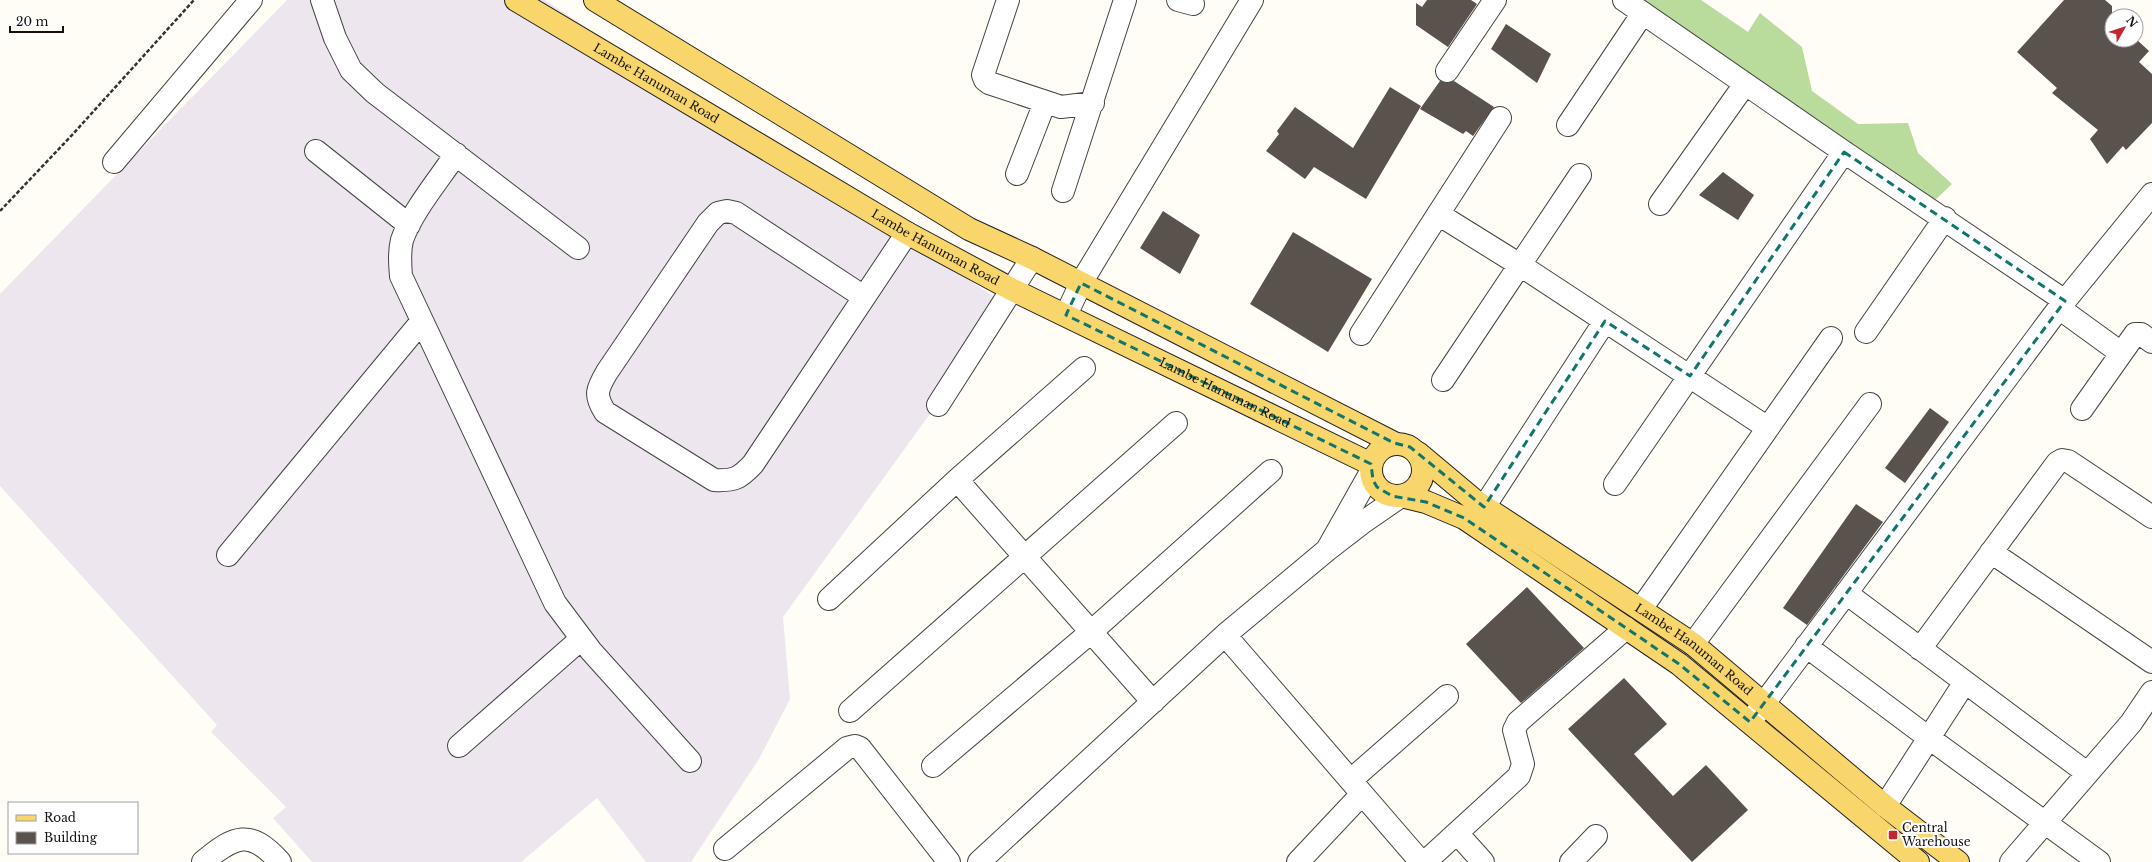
<svg xmlns="http://www.w3.org/2000/svg" width="2152" height="862" viewBox="0 0 2152 862" font-family="'Libre Baskerville',serif">
<style>
.industrial{fill:#eee6ef}
.forest{fill:#b9dc9c}
.building{fill:#5a524d}
.lines{fill:none;stroke-linecap:round;stroke-linejoin:round}
.minor-casing{stroke:#444;stroke-width:24}
.major-casing{stroke:#222;stroke-width:24}
.path{stroke:#333;stroke-width:2.5;stroke-dasharray:4 2;stroke-linecap:butt}
.minor{stroke:#fff;stroke-width:22}
.major{stroke:#f9d66b;stroke-width:22}
.marked{fill:none;stroke:#0f766e;stroke-width:3;stroke-dasharray:8 5;stroke-linejoin:round}
.poi-dot{fill:#c4262e;stroke:#fff;stroke-width:1.5}
.labels{text-anchor:middle;stroke-width:4;stroke-linejoin:round;paint-order:stroke}
.street-label{font-size:12px;fill:#111;stroke:#fff}
.poi-label{font-size:12px;fill:#111;stroke:#fff;text-anchor:start}
</style>
<rect width="100%" height="100%" fill="#fffdf5"/>
<path class="industrial" d="M287,0H545L1008,306L783,617L790,699L759,759L691,862H646L597,798L521,862H312L273,818L286,807L211,732L217,725L0,486V294Z"/>
<path class="forest" d="M1637,0H1701L1748,32L1760,13L1802,47L1812,91L1858,124L1908,123L1918,153L1952,184L1934,201Z"/>
<path class="building" d="M1427,0H1471L1477,4L1448,47L1416,25V3L1422,7Z
M2064,0H2105L2112,6V40L2136,39L2149,51L2139,62L2152,74V123L2126,150L2123,146L2107,164L2090,139L2098,130L2052,93L2057,88L2017,52Z
M1506,24L1551,54L1537,83L1491,49Z
M1440,81L1447,83L1454,81L1494,107L1473,136L1466,131L1463,134L1420,109Z
M1390,87L1421,106L1366,199L1314,167L1305,179L1266,151L1279,134L1277,131L1295,107L1353,148Z
M1723,172L1754,195L1738,220L1699,195Z
M1163,211L1200,235L1180,274L1140,248Z
M1293,232L1372,279L1328,352L1250,304Z
M1930,408L1949,422L1905,483L1885,468Z
M1856,504L1883,522L1807,625L1783,608Z
M1527,587L1584,648L1521,703L1466,644Z
M1624,678L1667,724L1634,754L1673,796L1706,765L1748,810L1692,862L1568,729Z"/>
<g class="lines">
<g class="minor-casing">
<path id="minor" d="M322,0L335,38L351,70L375,93L578,248
M1008,0L983,75L985,80L989,83L1061,107L1093,103
M1178,0L1193,4
M1624,0L1844,152L2065,301
M1447,71L1495,0
M1568,125L1643,13
M316,151L409,225
M456,154C440,178 411,213 402,240C399,252 400,264 401,276L555,603L591,651L690,761
M114,162L251,0
M1017,174L1045,102
M1063,191L1125,0
M1660,204L1745,84
M1438,214L1520,265L1768,428
M864,297L736,213L727,211L718,213L708,223L607,372C597,389 594,395 605,412L714,480C734,481 739,479 753,464L907,233
M2059,308L2121,353
M1066,315L1081,283L1252,0
M1866,332L1945,218
M1361,334L1500,118
M1443,380L1580,175
M938,405L1032,258
M2082,409L2135,334H2141L2152,342
M1371,472L1327,550L1362,523L1401,496
M957,480L1153,702
M1615,484L1844,152
M1484,507L1605,321
M1991,552L2152,662
M228,555L422,321
M1846,593L2087,773
M829,599L957,480L1084,368
M1641,609L1831,338
M1225,635L1421,862
M1693,644L1870,404
M1806,646L1929,738L2099,862
M1920,649L2057,463L2062,460L2068,461L2152,517
M850,711L1176,423
M1750,722L2059,308L2152,194
M459,746L581,639
M933,766L1091,632L1271,471
M1351,780L1447,696
M1885,806L1965,682
M1457,833L1483,862
M725,849L847,748L855,746L860,748L949,862
M203,862C234,836 250,828 280,862
M979,862L1225,635L1327,550
M1298,862L1362,794
M1425,862L1519,776L1523,764L1514,730L1518,722L1626,628
M1571,862L1596,836
M2011,862L2131,723L2152,692"/>
</g>
<g class="major-casing">
<g id="major">
<path id="s1" d="M516,0L907,233L1013,290L1371,464"/>
<path d="M595,0L969,229L1032,258L1394,443"/>
<circle cx="1397" cy="470" r="26"/>
<path id="s2" d="M1418,453L1474,500L1693,644L1885,806L1958,862"/>
<path d="M1401,496L1426,502L1464,518L1679,664L1918,862"/>
</g>
</g>
<path class="path" d="M0,211L73,134L194,0"/>
<use href="#minor" class="minor"/>
<use href="#major" class="major"/>
</g>
<path class="marked" d="M1844,152L2065,301L1750,722L1679,664L1464,518L1426,502L1392,496L1377,487L1373,480L1371,464L1066,315L1081,283L1394,443L1410,447L1484,507L1605,321L1690,376Z"/>
<rect class="poi-dot" x="1888" y="830" width="10" height="10" rx="2"/>
<g class="labels">
<g class="street-label">
<text dy="4" stroke="none"><textPath href="#s1" startOffset="163">Lambe Hanuman Road</textPath></text>
<text dy="4" stroke="none"><textPath href="#s1" startOffset="487">Lambe Hanuman Road</textPath></text>
<text dy="4" stroke="none"><textPath href="#s1" startOffset="811">Lambe Hanuman Road</textPath></text>
<text dy="4" stroke="none"><textPath href="#s2" startOffset="339">Lambe Hanuman Road</textPath></text>
</g>
<g class="poi-label">
<text x="1902" y="832">Central<tspan x="1902" dy="14">Warehouse</tspan></text>
</g>
</g>
<rect x="8" y="802" width="130" height="52" fill="#ffffff" stroke="#a0a0a0"/>
<rect x="16" y="815" width="20" height="6" fill="#f9d66b" stroke="#a0a0a0"/>
<text x="44" y="822" font-size="12" fill="#111111">Road</text>
<rect x="16" y="832" width="20" height="12" fill="#5a524d" stroke="#a0a0a0"/>
<text x="44" y="842" font-size="12" fill="#111111">Building</text>
<g transform="translate(2124 28) rotate(51)"><circle r="19" fill="#ffffff" stroke="#a0a0a0"/>
<path d="M0-3L7 15L0 10L-7 15Z" fill="#c4262e"/>
<text y="-6" font-size="11" font-weight="bold" text-anchor="middle" fill="#111111">N</text>
</g>
<path d="M10 26v6h53v-6" fill="none" stroke="#111111" stroke-width="2"/>
<text x="16" y="26" font-size="12" fill="#111111" stroke="#ffffff" stroke-width="3" paint-order="stroke">20 m</text>
</svg>
